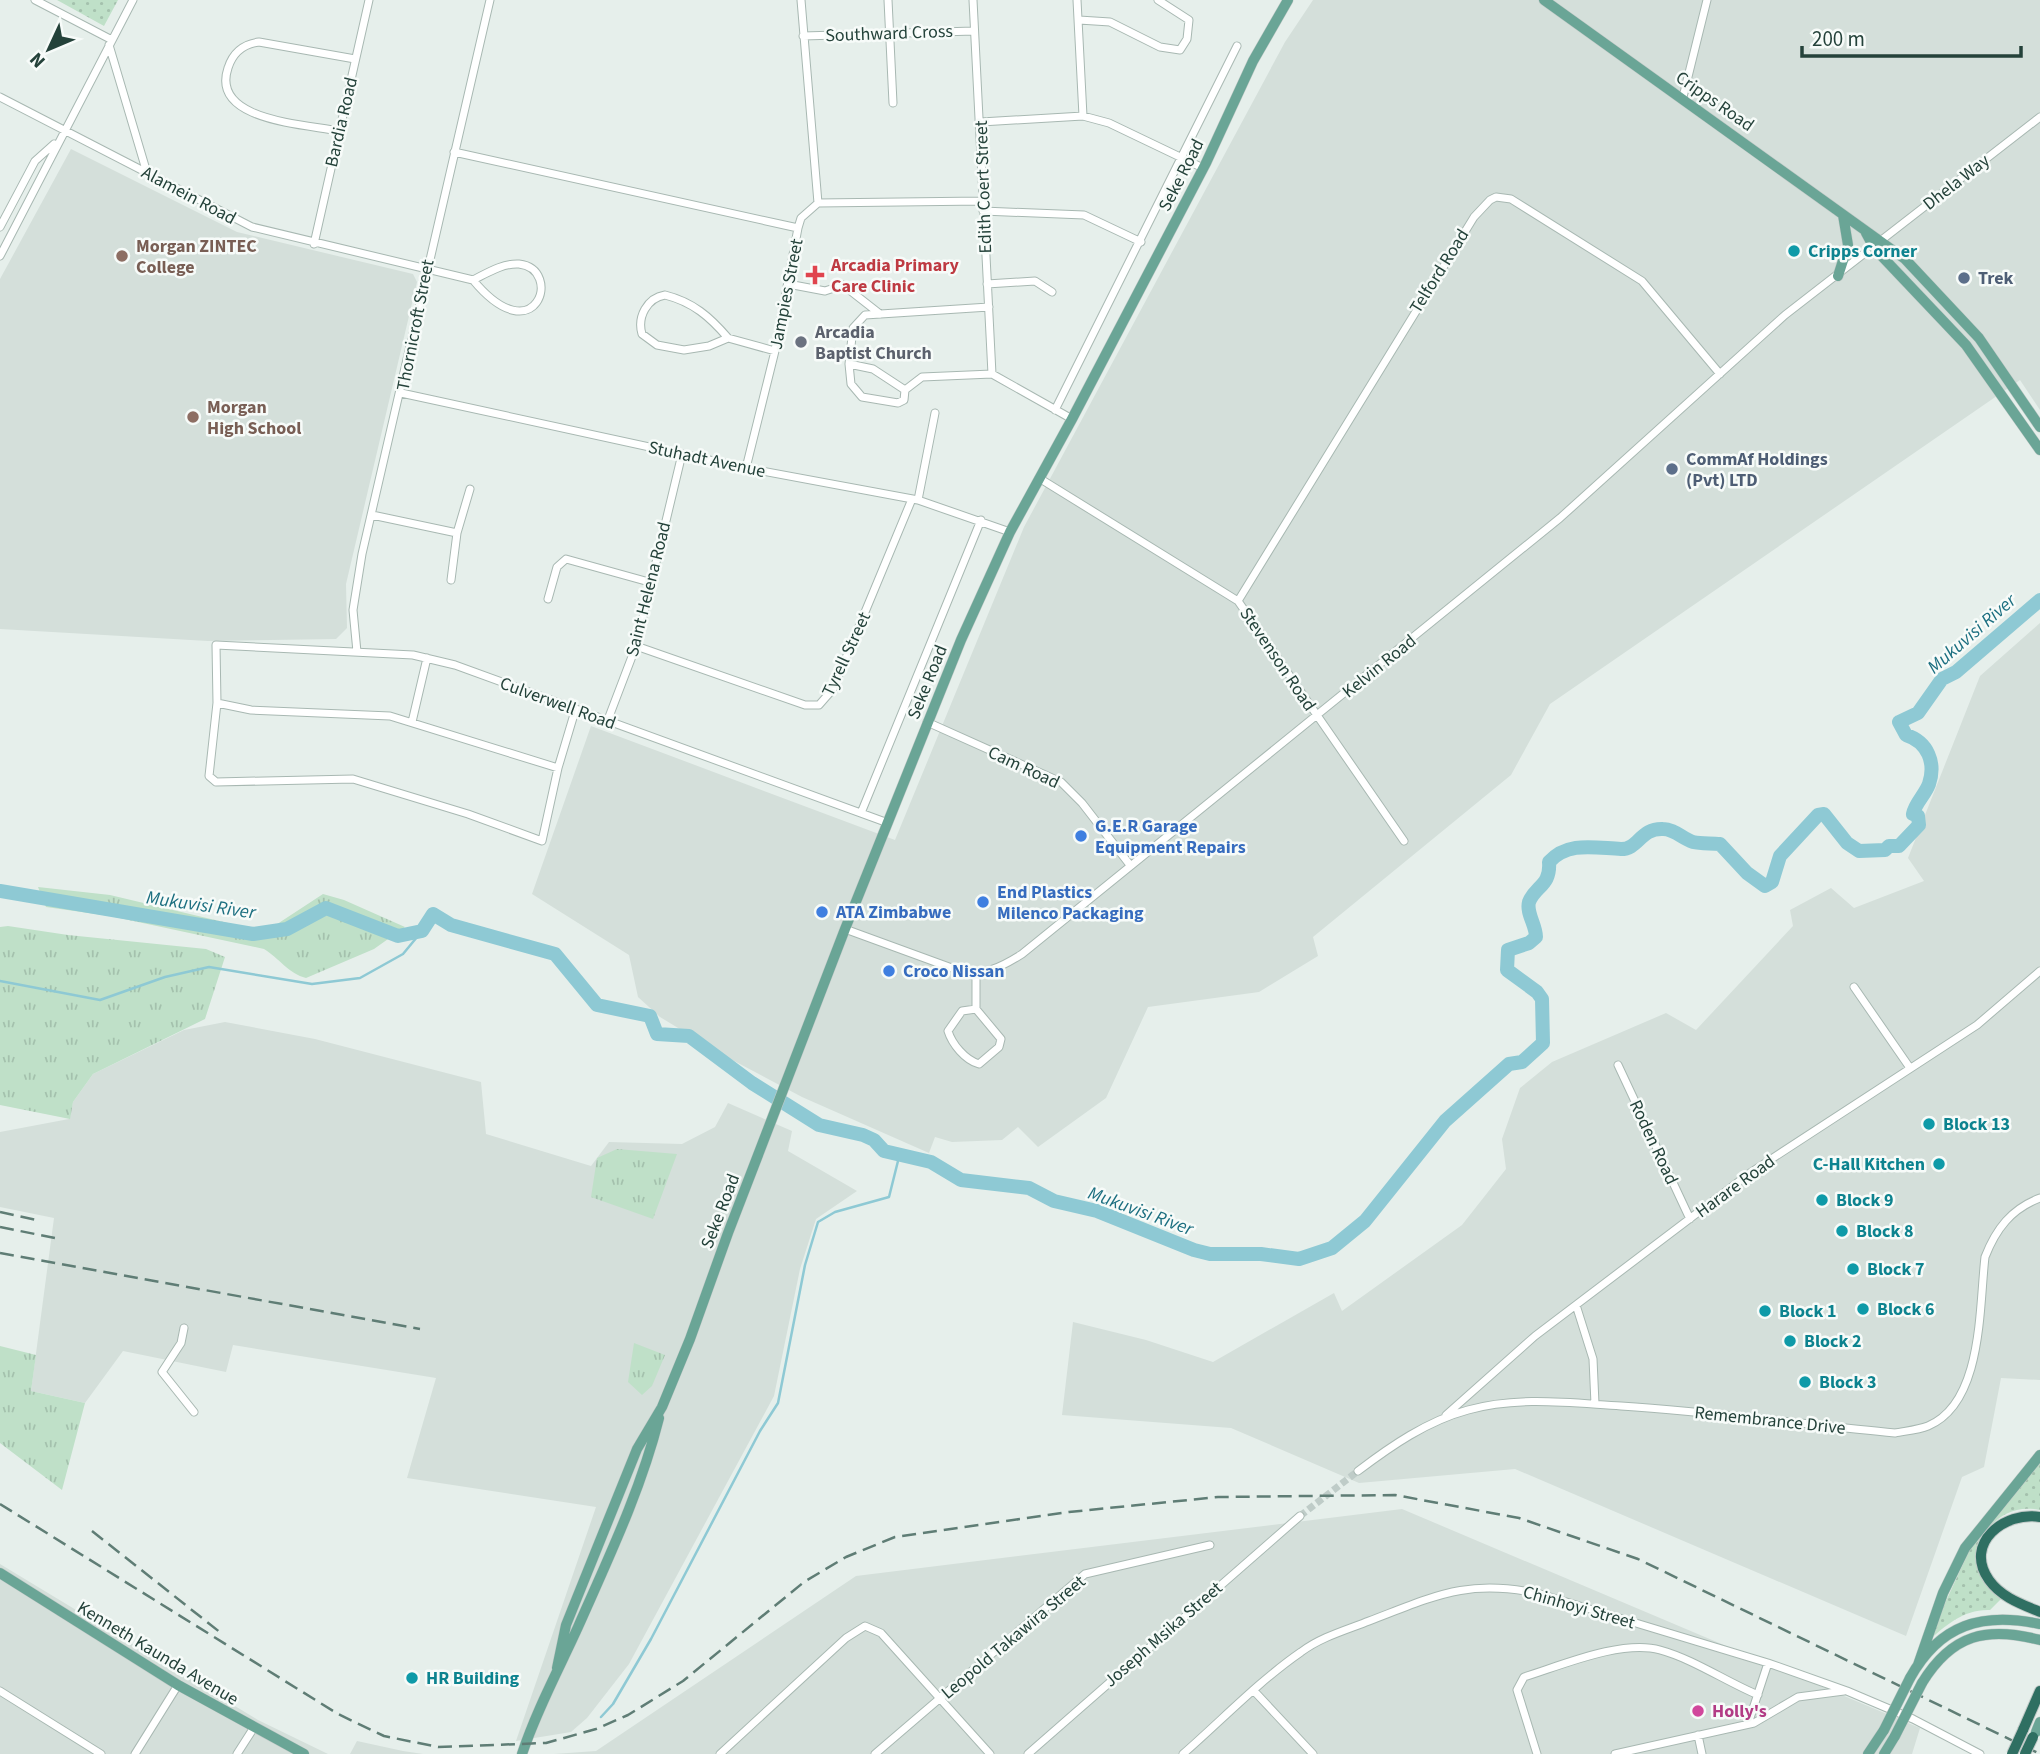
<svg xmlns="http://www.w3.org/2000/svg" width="2040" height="1754" viewBox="0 0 2040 1754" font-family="'Source Sans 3',sans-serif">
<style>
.built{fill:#d4dfda}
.grass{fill:url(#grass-tufts)}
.park{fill:url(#park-dots)}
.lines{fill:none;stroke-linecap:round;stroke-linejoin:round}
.stream{stroke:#8ec9d4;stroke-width:2.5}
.river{stroke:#8ec9d4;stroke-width:14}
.minor-tunnel{stroke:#bfccc8;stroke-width:7;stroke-dasharray:7 3.5;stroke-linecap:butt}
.minor-casing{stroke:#a8b8b2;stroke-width:9}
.major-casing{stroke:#c2cac8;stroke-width:11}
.highway-casing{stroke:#c2cac8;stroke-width:12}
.minor{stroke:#fff;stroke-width:7}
.major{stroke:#6aa596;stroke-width:10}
.highway{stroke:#2f6f62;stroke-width:10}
.rail{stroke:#5f7d75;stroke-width:2.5;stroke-dasharray:14 7;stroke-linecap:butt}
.major-bridge-casing{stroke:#c2cac8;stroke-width:11;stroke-linecap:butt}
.highway-bridge-casing{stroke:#c2cac8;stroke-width:12;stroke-linecap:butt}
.major-bridge{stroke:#6aa596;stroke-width:10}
.highway-bridge{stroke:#2f6f62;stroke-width:10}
.culture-dot{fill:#0f9aa8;stroke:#f7fbf9;stroke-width:2.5}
.education-dot{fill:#8d6e63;stroke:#f7fbf9;stroke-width:2.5}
.health-dot{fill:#e0444e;stroke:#f7fbf9;stroke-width:2.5}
.service-dot{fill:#5c6f8a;stroke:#f7fbf9;stroke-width:2.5}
.worship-dot{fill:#6b7280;stroke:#f7fbf9;stroke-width:2.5}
.shop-dot{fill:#3f7fe0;stroke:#f7fbf9;stroke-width:2.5}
.hotel-dot{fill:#d1479c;stroke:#f7fbf9;stroke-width:2.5}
.labels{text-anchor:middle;stroke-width:5;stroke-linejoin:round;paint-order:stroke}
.street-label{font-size:18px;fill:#24423a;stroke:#f7fbf9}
.education-label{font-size:18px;font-weight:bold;fill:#785e54;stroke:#f7fbf9;text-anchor:start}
.culture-label{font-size:18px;font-weight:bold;fill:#0d838f;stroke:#f7fbf9;text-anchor:start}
.health-label{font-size:18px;font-weight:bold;fill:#be3a42;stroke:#f7fbf9;text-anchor:start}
.service-label{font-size:18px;font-weight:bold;fill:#4e5e75;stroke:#f7fbf9;text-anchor:start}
.worship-label{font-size:18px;font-weight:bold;fill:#5b616d;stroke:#f7fbf9;text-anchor:start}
.shop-label{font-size:18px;font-weight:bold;fill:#366cbe;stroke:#f7fbf9;text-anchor:start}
.hotel-label{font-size:18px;font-weight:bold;fill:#b23c85;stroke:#f7fbf9;text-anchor:start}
.water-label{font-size:19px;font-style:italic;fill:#1c6f80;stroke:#f7fbf9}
</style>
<defs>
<pattern id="grass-tufts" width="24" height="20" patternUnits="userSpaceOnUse" patternTransform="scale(1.75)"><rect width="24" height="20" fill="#bfe0c8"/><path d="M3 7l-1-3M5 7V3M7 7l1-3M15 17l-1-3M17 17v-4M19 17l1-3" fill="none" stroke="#a4c1ad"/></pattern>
<pattern id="park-dots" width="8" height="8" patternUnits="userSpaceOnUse" patternTransform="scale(1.75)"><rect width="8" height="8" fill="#bfe0c8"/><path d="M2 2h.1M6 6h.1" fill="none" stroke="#a4c1ad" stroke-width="1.8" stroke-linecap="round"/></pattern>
</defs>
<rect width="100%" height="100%" fill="#e6efeb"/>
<path class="built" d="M1313,0H2040V410L2020,380L1550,704L1511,775L1313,937L1318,956L1259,992L1148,1007L1106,1098L1038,1147L1018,1127L1002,1140L952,1142L935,1137L929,1153L802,1097L721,1054L660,1017L638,997L629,955L532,894L591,726L895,840L1024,527L1285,42Z
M71,149L237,232L413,274L417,282L346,584L347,628L336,639L208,641L0,629V279Z
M2040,623V1380L2001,1378L1984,1467L1962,1477L1906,1636L1515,1469L1359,1483L1231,1428L1062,1415L1073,1322L1146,1340L1213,1362L1334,1293L1342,1311L1462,1225L1506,1169L1502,1139L1520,1088L1552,1062L1666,1013L1696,1030L1793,926L1790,910L1831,888L1854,908L1924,881L1908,858L1980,676Z
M225,1022L315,1039L481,1082L486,1134L591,1166L609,1142L682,1144L715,1127L728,1103L792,1131L788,1151L857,1191L816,1219L800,1269L774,1396L629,1664L587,1718L571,1732L516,1741L596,1507L407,1478L436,1378L233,1345L226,1372L123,1351L85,1403L31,1391L54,1218L0,1207V1132L69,1119L73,1102L93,1074L184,1030Z
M1402,1509L1920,1728L1912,1754H554L596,1751L856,1576Z
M0,1564L258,1720L328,1754H0Z
M357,1741L403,1751L423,1754H350Z"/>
<path class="grass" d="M38,887L110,895L265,932L323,894L344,900L405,927L374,949L306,978C289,974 279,958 264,949L110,916L46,907Z
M8,926L68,935L206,949L225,957L205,1019L93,1074L73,1102L70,1119L0,1105V927Z
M617,1149L677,1154L653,1219L591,1197L597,1158Z
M634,1343L665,1355L652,1386L642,1395L628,1382Z
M0,1346L36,1355L31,1391L85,1403L62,1490L0,1443Z"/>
<path class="park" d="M57,0H118L104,26Z
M2040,1462V1510C1999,1501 1969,1539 1983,1578C1986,1586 1996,1593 2001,1599L1990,1610C1964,1609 1946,1625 1927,1642L1970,1549Z"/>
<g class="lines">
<path class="stream" d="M0,981L100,1000L165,977L209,967L312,984L360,978L403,954L422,931
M601,1717L613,1704L651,1639L760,1431L778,1403L805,1265L818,1222L835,1212L889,1197L899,1157"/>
<path class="river" d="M0,891L253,934L287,929L326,908L398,936L422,931L433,914L451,925L555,954L597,1005L650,1016L657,1034L689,1036L752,1083L819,1125L863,1135L874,1140L884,1151L931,1162L961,1180L1029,1188L1054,1201L1097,1211L1194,1250L1210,1254H1261L1299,1259L1332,1248L1365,1221L1445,1121L1509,1064L1522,1062L1543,1043L1542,999L1537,992L1507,970L1508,950L1529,943L1536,937C1536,925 1526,913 1529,902C1535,886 1551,886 1549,862C1568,841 1595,848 1621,849C1639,849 1640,828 1663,829C1674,829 1682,838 1693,842C1701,844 1711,843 1720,844L1747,873L1765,886L1772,882L1780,856L1818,815L1824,814L1847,843L1859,851L1885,850L1889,846H1899L1919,825L1918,816L1913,814C1915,803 1925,795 1929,784C1936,763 1928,742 1906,735L1899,722L1918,713L1942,679L1956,672L2040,600"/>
<path class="minor-tunnel" d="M1300,1516L1358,1471"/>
<g class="minor-casing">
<path id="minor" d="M35,0L112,40
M888,0L893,103
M973,0L992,374
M1077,0L1083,116
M1079,20L1110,22L1160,47L1180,50L1187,39L1189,20L1158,0
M803,36L974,31
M109,45L147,173
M0,97L252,227L473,280C536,356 564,269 519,264C503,263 487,273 473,280
M1683,97L1707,0
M981,122L1083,116L1109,123L1203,168
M339,131C305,124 210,121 228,68C233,52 244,44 259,42L355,59
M454,152L798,228
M818,203L982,201
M983,211L1084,215L1141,242
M0,227L35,161L54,144
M314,244L369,0
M0,256L133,0
M788,284L825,291L843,285L880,314
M987,284L1035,281L1052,292
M989,307L865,315L853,328L849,364L873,369L905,390L922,377L992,374L1072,419
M728,338C710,317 693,302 665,295C647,298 637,317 642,334L657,345L684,350L709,346L728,338L775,351
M849,364L851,384L862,397L898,403L904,400L905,390
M401,393L746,468L918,500L1010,532
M1055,410L1237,46
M746,468L775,351L798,228L801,218L818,203L801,0
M1039,478L1238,601L1404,841
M918,500L935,413
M372,515L457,533
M451,580L457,533L470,489
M548,599L557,567L566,559L649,582
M1238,601L1474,217L1490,200L1496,197L1511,199L1642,281L1720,374
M636,646L805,705H819L833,689L912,499
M357,652L353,610L362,554L490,0
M217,703L209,776L216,782L353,779L468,814L542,841L558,768L575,711
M412,722L427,658
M607,722L636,646L682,454
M927,722L1061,782L1082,803L1130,865
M558,768L390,716L251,710L217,703L216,645L413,655L455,665L888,823
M861,813L981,520
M845,929L960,971C985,975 1000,968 1022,954L1560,518L1785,315L2040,117
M976,974V1009L962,1011L948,1031C952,1044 965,1060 979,1064L999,1047L1001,1039L976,1009
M1854,987L1910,1068
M1618,1065L1690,1219
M1576,1305L1593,1359L1595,1404
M184,1328L181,1343L162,1372L194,1412
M1446,1415L1535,1336L1750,1173L1977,1025L2040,971
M1358,1471C1391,1446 1427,1421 1468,1410C1518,1396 1570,1403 1621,1406C1713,1412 1804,1424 1895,1433C1905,1431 1918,1430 1928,1426C1983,1403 1979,1308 1985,1257C1996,1229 2011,1209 2040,1198
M0,1691L101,1754
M1255,1692L1313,1754
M1748,1724L1768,1663
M1698,1735L1702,1754
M135,1754L178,1685
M237,1754L253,1729
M720,1754L846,1638L865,1626L881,1633L990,1754
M875,1754L1085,1574L1210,1545
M1028,1754L1300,1516
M1183,1754C1222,1720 1259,1681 1301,1652C1321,1637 1346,1630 1369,1621C1435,1596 1468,1578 1540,1594L1768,1663L1847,1691L1913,1719L1980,1754
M1537,1754L1517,1690L1524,1677C1560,1666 1622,1639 1660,1650C1693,1659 1725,1681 1758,1695
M1615,1754L1754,1723L1798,1697L1844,1691"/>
</g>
<g class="major-casing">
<path id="major" d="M1544,0L1905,259L1979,338L2040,427
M1866,233L1874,248L1966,345L2040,450
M1838,276L1848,245L1843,215
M0,1573L178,1685L304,1754
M1918,1665L1943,1593L1965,1548L2040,1455
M557,1668L566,1625L637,1449L662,1407L690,1339L728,1233L845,929L961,640L1010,532L1072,419L1206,163L1253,61L1288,0
M1910,1678C1940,1624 1982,1612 2040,1624
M1922,1683C1952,1634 1987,1626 2040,1640
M2036,1732L2040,1722
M522,1754C537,1709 559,1669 578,1627C608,1559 641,1490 659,1418
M1868,1754L1884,1730
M1884,1754L1895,1736"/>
</g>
<g class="highway-casing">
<path id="highway" d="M2040,1517C2005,1511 1963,1543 1989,1580C2001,1597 2021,1604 2040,1612
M2023,1730L2040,1691"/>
</g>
<use href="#minor" class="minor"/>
<use href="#major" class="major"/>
<use href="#highway" class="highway"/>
<path class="rail" d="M0,1212L36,1220
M0,1227L60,1239
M0,1253L420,1329
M0,1504L338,1714L384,1736L438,1747L546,1743L596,1729L628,1715L683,1681L804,1582L846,1557L895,1537L1069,1512L1218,1497L1395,1495L1519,1518L1638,1559L2040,1754
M92,1531L221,1633"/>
<g class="major-bridge-casing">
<path id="major-bridge" d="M1884,1730L1910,1678
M1895,1736L1922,1683"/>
</g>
<g class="highway-bridge-casing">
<path id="highway-bridge" d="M2012,1754L2023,1730
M2025,1754L2033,1737"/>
</g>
<use href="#major-bridge" class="major-bridge"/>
<use href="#highway-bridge" class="highway-bridge"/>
</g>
<g class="culture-dot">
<circle cx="1794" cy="251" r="7"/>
<circle cx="1929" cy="1124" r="7"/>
<circle cx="1939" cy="1164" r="7"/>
<circle cx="1822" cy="1200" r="7"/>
<circle cx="1842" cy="1231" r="7"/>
<circle cx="1853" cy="1269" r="7"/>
<circle cx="1863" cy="1309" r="7"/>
<circle cx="1765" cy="1311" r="7"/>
<circle cx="1790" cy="1341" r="7"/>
<circle cx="1805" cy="1382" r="7"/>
<circle cx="412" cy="1678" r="7"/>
</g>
<g class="education-dot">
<circle cx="122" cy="256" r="7"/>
<circle cx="193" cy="417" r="7"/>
</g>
<path class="health-dot" d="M811.5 264.5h7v7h7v7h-7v7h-7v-7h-7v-7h7z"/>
<g class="service-dot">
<circle cx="1964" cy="278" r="7"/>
<circle cx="1672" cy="469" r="7"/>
</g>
<circle class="worship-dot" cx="801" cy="342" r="7"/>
<g class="shop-dot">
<circle cx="1081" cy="836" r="7"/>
<circle cx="983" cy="902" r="7"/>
<circle cx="822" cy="912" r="7"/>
<circle cx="889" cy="971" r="7"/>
</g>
<circle class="hotel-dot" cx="1698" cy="1711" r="7"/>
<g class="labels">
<g class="street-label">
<text transform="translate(889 33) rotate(-2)" y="6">Southward Cross</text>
<text transform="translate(1715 101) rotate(35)" y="6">Cripps Road</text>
<text transform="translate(341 122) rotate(-77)" y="6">Bardia Road</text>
<text transform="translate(1181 175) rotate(-63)" y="6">Seke Road</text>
<text transform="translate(1956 182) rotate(-38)" y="6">Dhela Way</text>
<text transform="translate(983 187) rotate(-92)" y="6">Edith Coert Street</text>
<text transform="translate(189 195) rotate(28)" y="6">Alamein Road</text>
<text transform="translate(1439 271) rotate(-58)" y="6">Telford Road</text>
<text transform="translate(786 294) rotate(-79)" y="6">Jampies Street</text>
<text transform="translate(415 325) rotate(-79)" y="6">Thornicroft Street</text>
<text transform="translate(707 459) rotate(12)" y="6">Stuhadt Avenue</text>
<text transform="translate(648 589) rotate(-76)" y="6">Saint Helena Road</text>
<text transform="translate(846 654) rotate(-65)" y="6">Tyrell Street</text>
<text transform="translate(1278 659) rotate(56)" y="6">Stevenson Road</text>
<text transform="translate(1379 666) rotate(-39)" y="6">Kelvin Road</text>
<text transform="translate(927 682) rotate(-68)" y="6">Seke Road</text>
<text transform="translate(558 703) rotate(20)" y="6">Culverwell Road</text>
<text transform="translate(1024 767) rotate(25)" y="6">Cam Road</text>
<text transform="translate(1654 1142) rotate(65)" y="6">Roden Road</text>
<text transform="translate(1735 1186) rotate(-36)" y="6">Harare Road</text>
<text transform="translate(720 1211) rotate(-69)" y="6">Seke Road</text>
<text transform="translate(1770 1420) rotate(6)" y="6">Remembrance Drive</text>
<text transform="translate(1579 1607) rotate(16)" y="6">Chinhoyi Street</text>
<text transform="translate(1163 1634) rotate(-41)" y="6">Joseph Msika Street</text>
<text transform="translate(1013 1637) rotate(-40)" y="6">Leopold Takawira Street</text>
<text transform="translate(158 1653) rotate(31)" y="6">Kenneth Kaunda Avenue</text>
</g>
<g class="education-label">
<text x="136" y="252">Morgan ZINTEC<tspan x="136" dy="21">College</tspan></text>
<text x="207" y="413">Morgan<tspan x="207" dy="21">High School</tspan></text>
</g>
<g class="culture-label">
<text x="1808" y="257">Cripps Corner</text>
<text x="1943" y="1130">Block 13</text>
<text x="1925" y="1170" text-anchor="end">C-Hall Kitchen</text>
<text x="1836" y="1206">Block 9</text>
<text x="1856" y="1237">Block 8</text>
<text x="1867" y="1275">Block 7</text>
<text x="1877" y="1315">Block 6</text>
<text x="1779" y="1317">Block 1</text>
<text x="1804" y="1347">Block 2</text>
<text x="1819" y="1388">Block 3</text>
<text x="426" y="1684">HR Building</text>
</g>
<g class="health-label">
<text x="831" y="271">Arcadia Primary<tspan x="831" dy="21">Care Clinic</tspan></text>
</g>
<g class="service-label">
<text x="1978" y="284">Trek</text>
<text x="1686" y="465">CommAf Holdings<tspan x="1686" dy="21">(Pvt) LTD</tspan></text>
</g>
<g class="worship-label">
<text x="815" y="338">Arcadia<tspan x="815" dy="21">Baptist Church</tspan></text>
</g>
<g class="shop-label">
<text x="1095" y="832">G.E.R Garage<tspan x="1095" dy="21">Equipment Repairs</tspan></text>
<text x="997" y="898">End Plastics<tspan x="997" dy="21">Milenco Packaging</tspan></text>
<text x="836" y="918">ATA Zimbabwe</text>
<text x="903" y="977">Croco Nissan</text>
</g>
<g class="hotel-label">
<text x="1712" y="1717">Holly's</text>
</g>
<g class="water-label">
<text transform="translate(1971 633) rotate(-41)" y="7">Mukuvisi River</text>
<text transform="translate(201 904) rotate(8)" y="7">Mukuvisi River</text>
<text transform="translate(1141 1210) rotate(20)" y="7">Mukuvisi River</text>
</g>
</g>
<g transform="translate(49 49) rotate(226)" stroke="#f7fbf9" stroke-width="5" paint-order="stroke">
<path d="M0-5L12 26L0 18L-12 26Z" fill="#24423a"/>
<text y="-10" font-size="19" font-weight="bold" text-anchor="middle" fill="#24423a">N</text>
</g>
<path d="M1802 46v10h219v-10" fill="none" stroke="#24423a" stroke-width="3.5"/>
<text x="1812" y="46" font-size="21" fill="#24423a" stroke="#f7fbf9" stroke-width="5" paint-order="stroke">200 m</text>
</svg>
